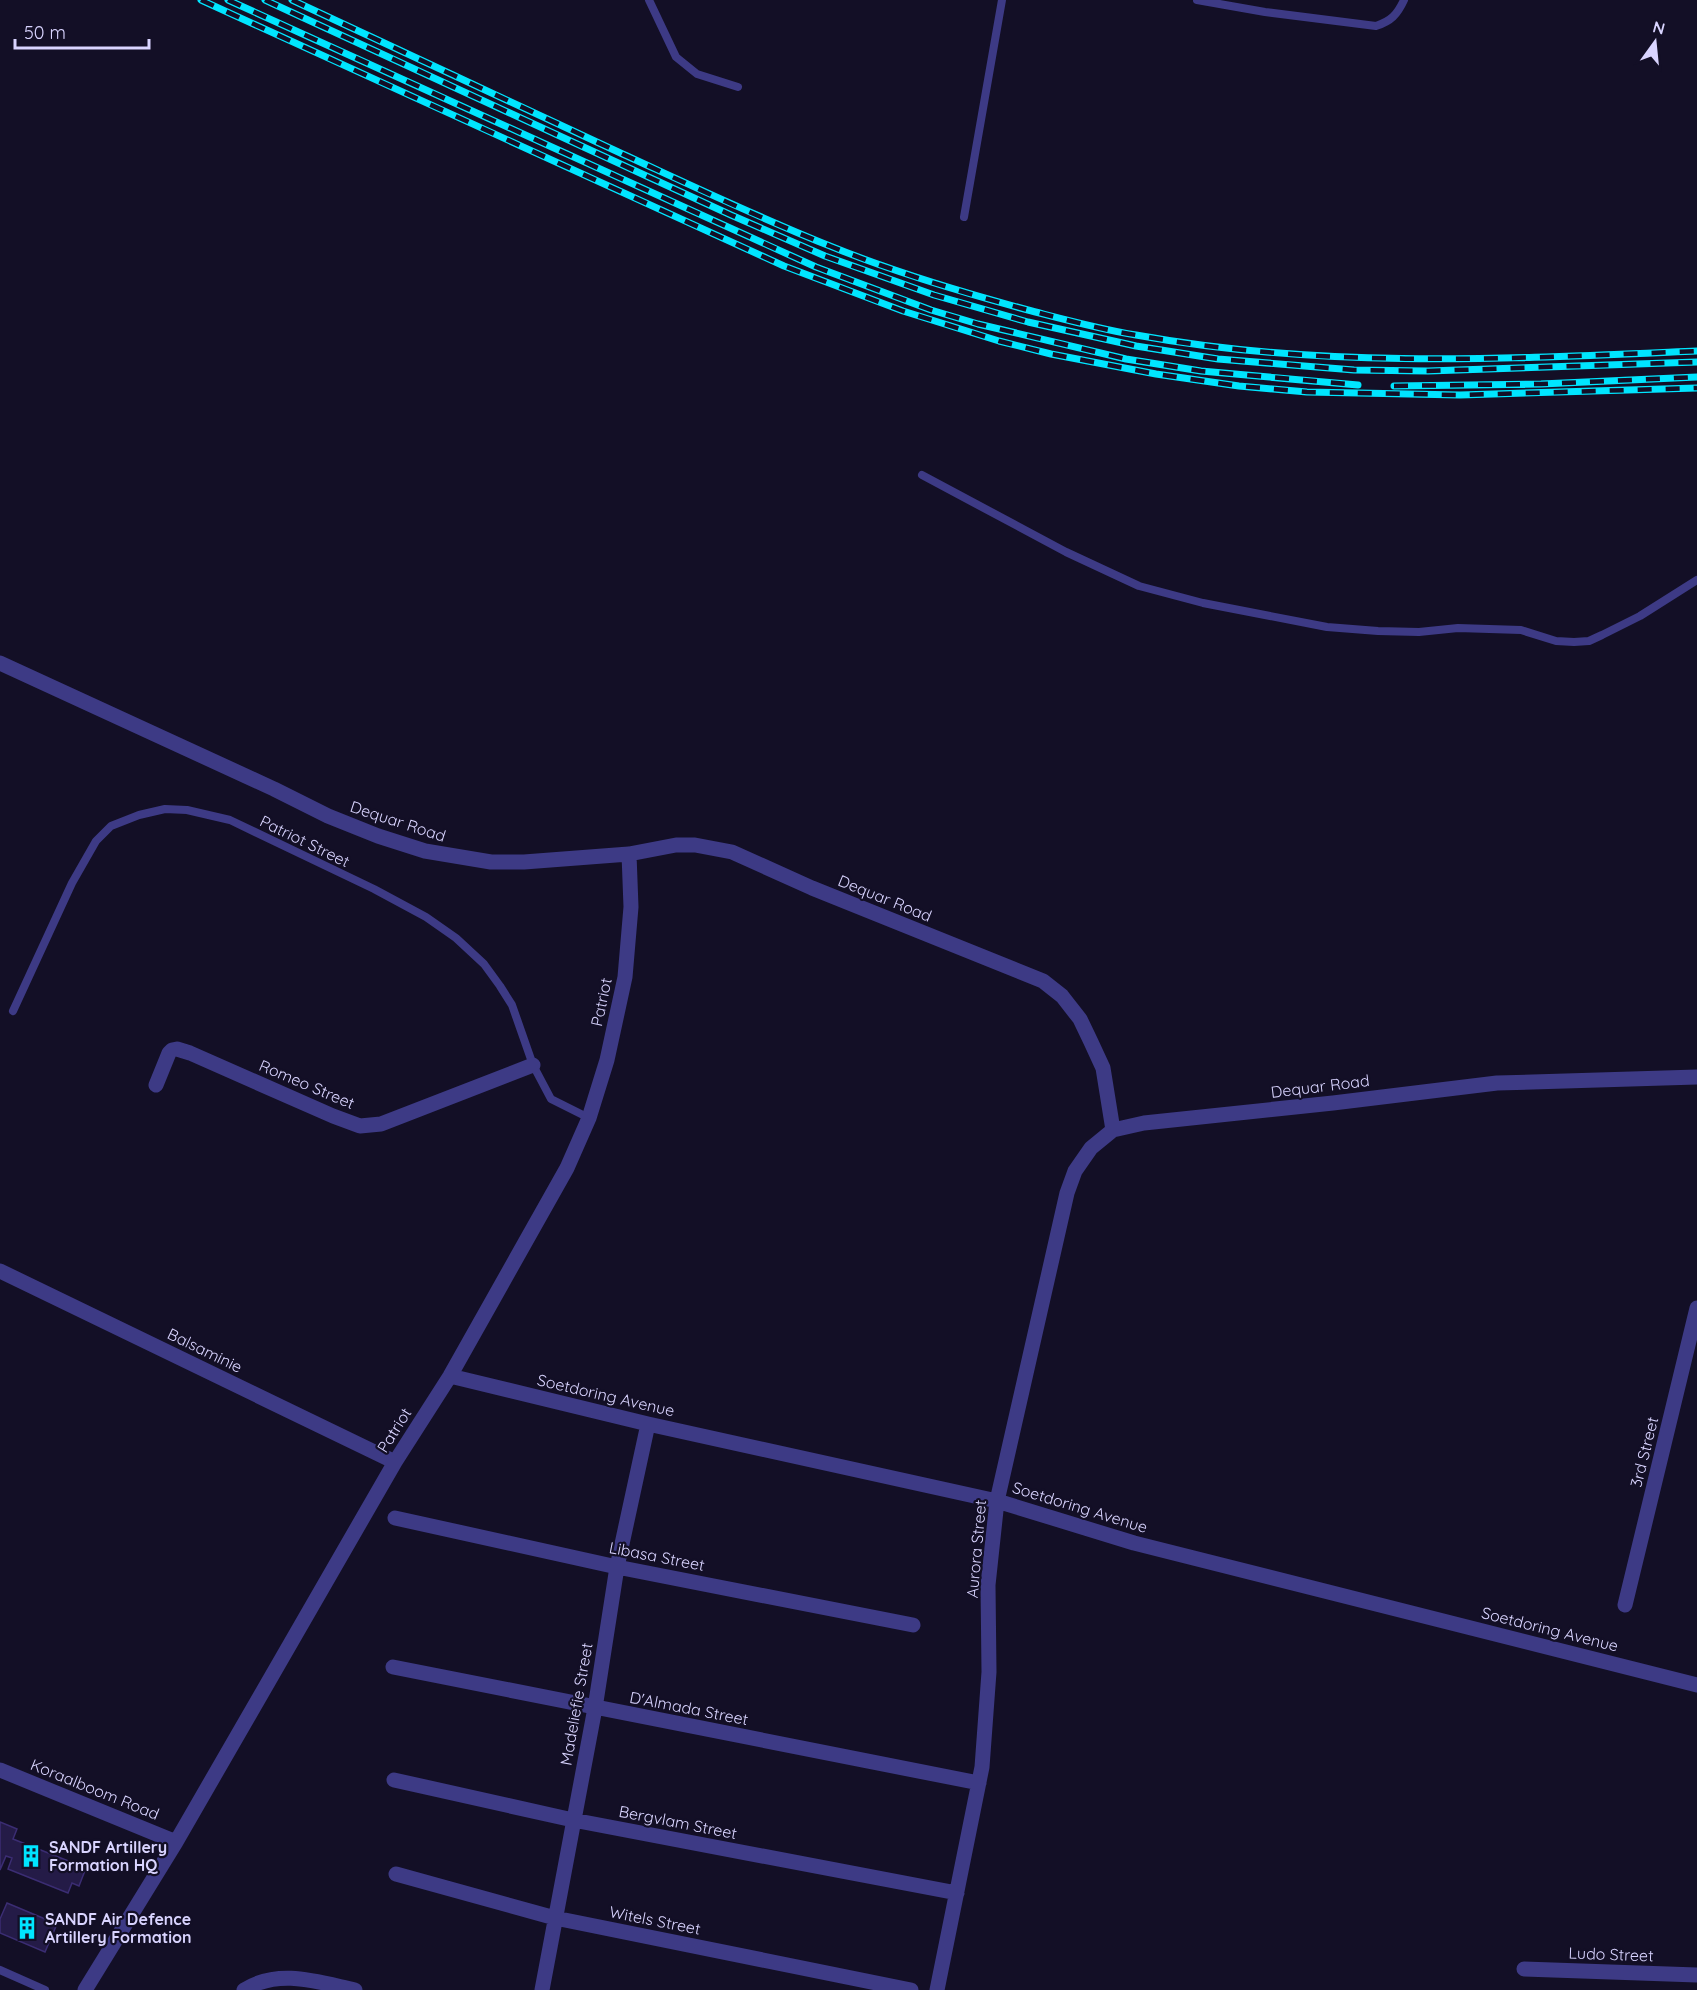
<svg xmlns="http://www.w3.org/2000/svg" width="1697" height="1990" viewBox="0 0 1697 1990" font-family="Quicksand,sans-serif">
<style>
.building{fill:#241b47;stroke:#3b2d73;stroke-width:1.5}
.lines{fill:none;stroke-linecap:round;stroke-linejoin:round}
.lane{stroke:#3d3a85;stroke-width:8}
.street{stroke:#3d3a85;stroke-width:15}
.rail-casing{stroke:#00e5ff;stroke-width:7}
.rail{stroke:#130f26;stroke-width:4.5;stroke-dasharray:14;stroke-linecap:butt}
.labels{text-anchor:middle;stroke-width:4.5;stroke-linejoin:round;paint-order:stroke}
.street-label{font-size:16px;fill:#d9d4ff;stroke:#130f26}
.poi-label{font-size:16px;font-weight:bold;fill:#d9d4ff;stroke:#130f26;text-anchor:start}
</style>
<rect width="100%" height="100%" fill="#130f26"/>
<path class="building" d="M0,1822L17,1829L13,1839L86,1868L79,1886L72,1883L68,1893L8,1869L12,1858L6,1856L0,1870Z
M7,1903L57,1924L45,1952L0,1933V1919Z"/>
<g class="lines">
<path class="lane" d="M649,0L676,57L697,74L738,87
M1197,0L1265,12L1376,26C1391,21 1397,15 1404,0
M964,217L1002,0
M922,475L1066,552L1139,586L1203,603L1327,627L1378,631L1419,632L1458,628L1521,630L1556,641L1574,642L1589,641L1602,635L1640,616L1697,580
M13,1011L72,883L96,841L111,826L139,815L165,809L187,810L230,820L374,889L426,917L456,938L484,964L500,986L512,1005L533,1065L551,1099L589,1118
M0,1970L45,1990"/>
<path class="street" d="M0,663L274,789L328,816L378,836L425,851L491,862H524L629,854L676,845H695L732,852L812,888L1043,981L1062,996L1080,1019L1091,1042L1103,1068L1113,1130
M156,1085L169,1053L172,1050L177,1049L190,1053L333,1116L360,1126L381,1124L533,1065
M0,1271L395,1462
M450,1376L648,1424L997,1501L1134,1543L1697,1685
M395,1518L617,1567L913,1625
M1625,1605L1697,1308
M393,1667L979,1783
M0,1770L176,1842
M394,1780L573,1820L957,1893
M396,1874L555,1918L911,1990
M1524,1969L1697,1975
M85,1990L176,1842L395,1462L450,1376L567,1168L589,1118L607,1060L625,977L631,907L629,854
M244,1990C279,1968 318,1982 355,1990
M542,1990L595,1708L617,1567L648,1424
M937,1990L982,1767L989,1672L988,1585L997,1501L1067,1193L1075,1171L1091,1148L1113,1130L1144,1123L1333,1103L1497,1083L1697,1077"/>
<g class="rail-casing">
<path id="rail" d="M201,0L784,266L903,311L999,341L1051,354L1156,374L1239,386L1307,392L1460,395L1697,388
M228,0L816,267L931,310L978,324L1126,359L1201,371L1358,385
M265,0L731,215L825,256L934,295L1028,322L1136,346L1218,359L1354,370L1428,371L1697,362
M292,0C399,50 507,100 614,150C686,183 757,217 830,246C894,272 961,292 1028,310C1063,319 1099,329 1136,335C1325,369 1507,359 1697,351
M1394,386L1541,384L1697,377"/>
</g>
<use href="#rail" class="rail"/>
</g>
<defs>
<g id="building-bare" transform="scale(1.8)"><path d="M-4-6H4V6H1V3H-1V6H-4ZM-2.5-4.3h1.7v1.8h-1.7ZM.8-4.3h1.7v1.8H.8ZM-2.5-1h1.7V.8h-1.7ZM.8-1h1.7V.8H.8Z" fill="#00e5ff" stroke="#130f26" stroke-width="2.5" paint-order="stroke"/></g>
</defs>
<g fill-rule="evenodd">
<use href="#building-bare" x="31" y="1856"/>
<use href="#building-bare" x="27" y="1928"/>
</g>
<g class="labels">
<g class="street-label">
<text transform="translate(398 821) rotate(18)" y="6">Dequar Road</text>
<text transform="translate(305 841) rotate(26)" y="6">Patriot Street</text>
<text transform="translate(885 898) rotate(22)" y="6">Dequar Road</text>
<text transform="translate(601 1002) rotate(-78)" y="6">Patriot</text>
<text transform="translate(307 1084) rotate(23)" y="6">Romeo Street</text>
<text transform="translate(1320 1086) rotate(-7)" y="6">Dequar Road</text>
<text transform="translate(205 1350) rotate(26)" y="6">Balsaminie</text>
<text transform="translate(606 1395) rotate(13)" y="6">Soetdoring Avenue</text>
<text transform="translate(394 1430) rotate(-58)" y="6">Patriot</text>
<text transform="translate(1644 1452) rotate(-76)" y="6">3rd Street</text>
<text transform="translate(1080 1507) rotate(17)" y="6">Soetdoring Avenue</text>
<text transform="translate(976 1549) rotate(-85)" y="6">Aurora Street</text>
<text transform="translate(657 1556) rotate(11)" y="6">Libasa Street</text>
<text transform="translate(1550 1629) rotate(14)" y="6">Soetdoring Avenue</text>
<text transform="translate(576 1704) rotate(-80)" y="6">Madeliefie Street</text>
<text transform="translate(689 1708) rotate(11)" y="6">D'Almada Street</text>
<text transform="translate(95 1789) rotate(22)" y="6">Koraalboom Road</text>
<text transform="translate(678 1822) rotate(11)" y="6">Bergvlam Street</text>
<text transform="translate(655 1920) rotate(11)" y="6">Witels Street</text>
<text transform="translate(1611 1954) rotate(2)" y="6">Ludo Street</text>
</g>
<g class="poi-label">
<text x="49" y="1853">SANDF Artillery<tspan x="49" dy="18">Formation HQ</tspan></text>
<text x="45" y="1925">SANDF Air Defence<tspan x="45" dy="18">Artillery Formation</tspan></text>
</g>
</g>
<g transform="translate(1655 42) rotate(15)" stroke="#130f26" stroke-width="4.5" paint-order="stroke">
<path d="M0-4.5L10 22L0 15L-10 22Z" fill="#d9d4ff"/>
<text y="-9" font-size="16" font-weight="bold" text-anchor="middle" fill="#d9d4ff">N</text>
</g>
<path d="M15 39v9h134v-9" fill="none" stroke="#d9d4ff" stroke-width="3"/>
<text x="24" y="39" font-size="18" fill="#d9d4ff" stroke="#130f26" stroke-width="4.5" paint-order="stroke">50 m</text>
</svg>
